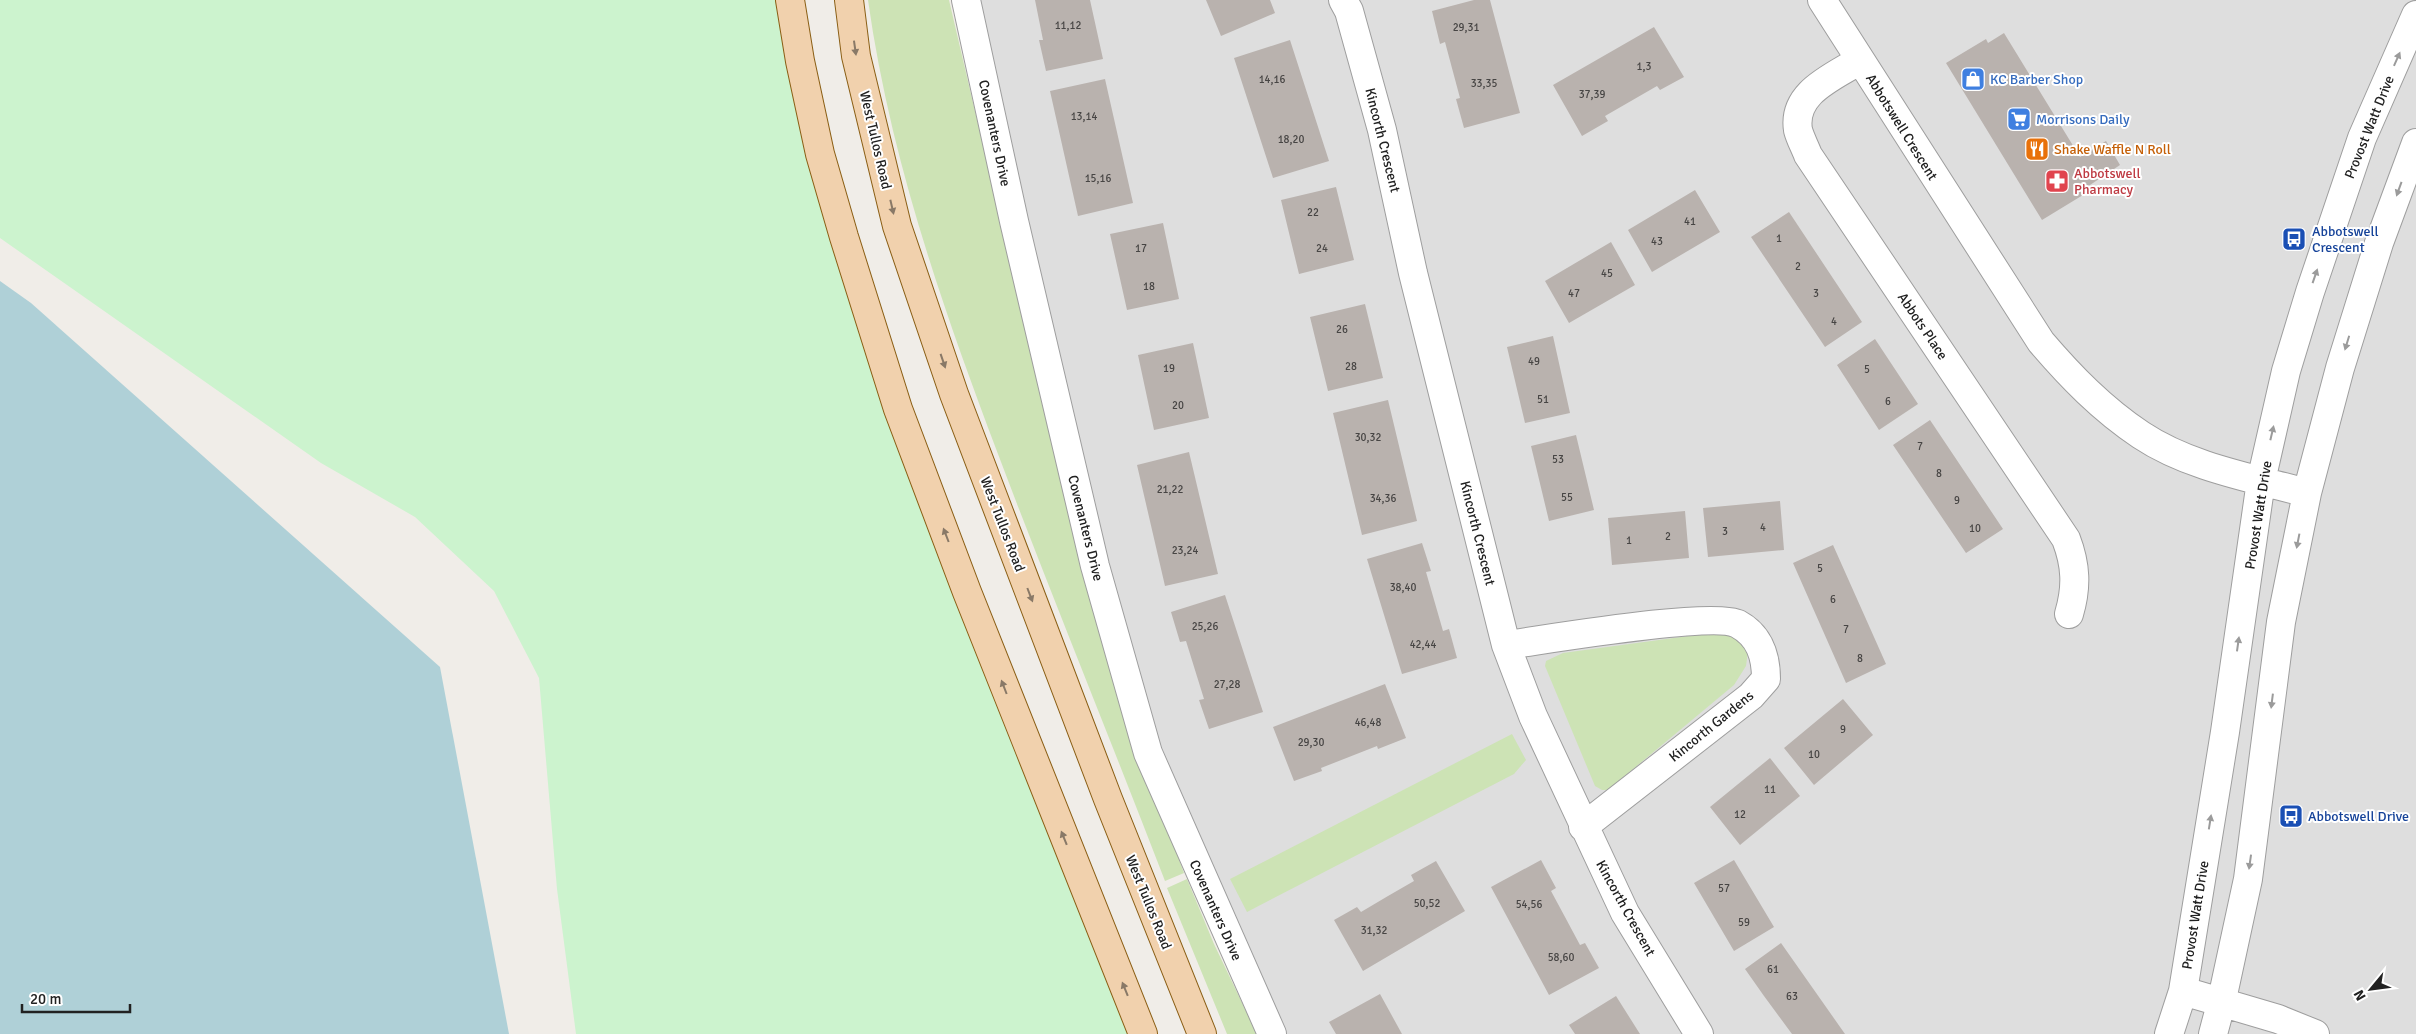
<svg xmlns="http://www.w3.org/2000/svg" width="2416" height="1034" viewBox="0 0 2416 1034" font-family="Signika,sans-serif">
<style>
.residential{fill:#dedede}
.grass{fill:#cde3b5}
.park{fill:#ccf3ce}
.water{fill:#afd0d7}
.building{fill:#b9b2ae}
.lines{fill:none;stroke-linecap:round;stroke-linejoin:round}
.minor-casing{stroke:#9e9e9e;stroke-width:30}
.major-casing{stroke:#8a5e14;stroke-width:30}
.minor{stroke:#fff;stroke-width:28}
.major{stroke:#f1d1ad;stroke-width:28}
.oneway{fill:#897967}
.oneway2{fill:#9b9b9b}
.labels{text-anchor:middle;stroke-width:4;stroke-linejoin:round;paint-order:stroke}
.number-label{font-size:11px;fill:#474544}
.shop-label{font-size:14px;fill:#366cbe;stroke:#fff;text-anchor:start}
.street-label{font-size:14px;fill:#212121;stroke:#fff}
.food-label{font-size:14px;fill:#c56008;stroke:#fff;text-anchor:start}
.health-label{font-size:14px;fill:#be3a42;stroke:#fff;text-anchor:start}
.transit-label{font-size:14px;fill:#164399;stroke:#fff;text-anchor:start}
</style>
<rect width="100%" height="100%" fill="#f0ede8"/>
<path class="residential" d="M966,0H2416V1034H1272L1148,753Z"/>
<path class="grass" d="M868,0H949L1087,590L1123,709L1184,873L1165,881C1110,738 1052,597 998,454C942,306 890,157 868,0Z
M1718,632L1732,635L1748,651L1746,666L1734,685L1608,790H1602L1595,786L1545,666L1546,661L1563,653Z
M1512,734L1526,760L1514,774L1247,912L1230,879Z
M1187,879L1214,944L1257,1034H1227L1167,888Z"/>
<path class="park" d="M0,0H790L844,237L1143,1034H576L557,889L539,678L494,591L415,517L321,463L0,238Z"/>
<path class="water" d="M0,281L31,303L440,667L509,1034H0Z"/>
<path class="building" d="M1035,0H1090L1103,59L1046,71L1039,40H1043Z
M1206,0H1270L1275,13L1221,36Z
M1474,0H1490L1520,113L1464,128L1456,99L1460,98L1445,42L1440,44L1432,11Z
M1654,27L1684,77L1660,90L1657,86L1605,116L1608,121L1582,136L1553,85Z
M2004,33L2080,157L2106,141L2120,165L2081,191L2083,195L2042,220L1946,63L1986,39L1988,43Z
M1290,40L1329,161L1273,178L1234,58Z
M1105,79L1133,203L1078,216L1050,91Z
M1336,187L1354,260L1299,274L1281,200Z
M1695,190L1720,232L1652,272L1628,230Z
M1789,212L1862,322L1825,347L1751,237Z
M1163,223L1179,299L1127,310L1110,234Z
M1611,242L1635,285L1569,323L1545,281Z
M1365,304L1383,378L1328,391L1310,317Z
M1553,336L1570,413L1525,423L1507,347Z
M1875,339L1918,404L1879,430L1837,365Z
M1193,343L1209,418L1154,430L1138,355Z
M1388,400L1417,521L1362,535L1333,413Z
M1930,420L2003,529L1966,553L1893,445Z
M1576,435L1594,510L1549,521L1531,446Z
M1189,452L1218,574L1165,586L1137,465Z
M1780,501L1784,550L1708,557L1703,508Z
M1685,511L1689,558L1612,565L1608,518Z
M1422,543L1431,571L1426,572L1443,631L1449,629L1457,658L1402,674L1367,559Z
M1833,545L1886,664L1846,683L1793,563Z
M1225,595L1263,712L1209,729L1199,700L1204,699L1186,641L1180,642L1171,612Z
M1385,684L1406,738L1378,749L1377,746L1321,768L1322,771L1294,781L1273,727Z
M1843,699L1873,735L1814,785L1784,748Z
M1770,758L1800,796L1740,845L1710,807Z
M1541,860L1556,888L1551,891L1565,917L1580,945L1585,943L1599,968L1549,995L1491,887Z
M1734,860L1774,927L1734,951L1694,883Z
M1436,861L1465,911L1363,971L1334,920L1357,907L1361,912L1388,896L1414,881L1411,875Z
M1781,943L1800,970L1845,1034H1792L1764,996L1745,969Z
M1380,994L1402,1034H1336L1329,1022Z
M1616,996L1640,1034H1575L1569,1025Z"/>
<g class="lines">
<g class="minor-casing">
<path id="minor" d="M966,0L1014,221L1095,566L1148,753L1272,1034
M1343,0L1349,11L1382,130L1413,273L1506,645L1533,716L1625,913L1699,1034
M1822,0L2041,342C2071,377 2102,409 2141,435C2189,467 2252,478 2307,493
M1860,60C1834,77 1792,92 1798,130C1800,138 1805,147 1808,155L2066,539C2076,565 2077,587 2069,614
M1506,645C1544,640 1713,611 1738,624C1760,636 1766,656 1766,679L1751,696L1583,827
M2183,991L2278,1019L2315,1034
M2169,1034L2183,991L2225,732L2261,481L2286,371L2310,292L2362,138L2416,15
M2213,1034L2221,1004L2248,879L2281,622L2307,493L2340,368L2379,243L2416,143"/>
</g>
<g class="major-casing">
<path id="major" d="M790,0L800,61L820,154L844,237L898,409L967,592L1143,1034
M849,0L856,56L897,226L954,394L1108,799L1202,1034"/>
</g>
<use href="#minor" class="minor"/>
<use href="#major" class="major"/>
</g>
<defs><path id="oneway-solid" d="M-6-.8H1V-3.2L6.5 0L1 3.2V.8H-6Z" transform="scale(1.25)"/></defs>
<g class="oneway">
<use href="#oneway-solid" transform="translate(855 48) rotate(82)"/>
<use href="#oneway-solid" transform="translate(892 207) rotate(77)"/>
<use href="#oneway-solid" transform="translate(943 361) rotate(71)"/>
<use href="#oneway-solid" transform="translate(946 535) rotate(-111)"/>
<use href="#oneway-solid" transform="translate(1030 595) rotate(69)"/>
<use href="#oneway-solid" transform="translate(1004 687) rotate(-111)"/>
<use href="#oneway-solid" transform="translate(1064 838) rotate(-112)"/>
<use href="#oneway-solid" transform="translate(1125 989) rotate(-112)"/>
</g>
<g class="oneway2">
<use href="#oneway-solid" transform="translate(2397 59) rotate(-66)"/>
<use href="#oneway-solid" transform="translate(2399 189) rotate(110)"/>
<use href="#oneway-solid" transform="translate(2315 276) rotate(-71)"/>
<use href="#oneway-solid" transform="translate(2347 343) rotate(107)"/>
<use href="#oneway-solid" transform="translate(2272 433) rotate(-77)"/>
<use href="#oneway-solid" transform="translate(2298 541) rotate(101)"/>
<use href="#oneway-solid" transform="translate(2238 644) rotate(-82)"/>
<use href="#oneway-solid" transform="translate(2272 701) rotate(97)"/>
<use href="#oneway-solid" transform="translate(2210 822) rotate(-81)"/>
<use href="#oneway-solid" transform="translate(2250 862) rotate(98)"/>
</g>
<defs>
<g id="shop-square" transform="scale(1.25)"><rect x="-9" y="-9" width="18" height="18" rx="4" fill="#3f7fe0" stroke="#fff"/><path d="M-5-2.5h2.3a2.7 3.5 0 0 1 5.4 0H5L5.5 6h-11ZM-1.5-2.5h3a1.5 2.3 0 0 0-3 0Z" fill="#fff"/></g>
<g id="supermarket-square" transform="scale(1.25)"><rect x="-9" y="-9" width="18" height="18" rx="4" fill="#3f7fe0" stroke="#fff"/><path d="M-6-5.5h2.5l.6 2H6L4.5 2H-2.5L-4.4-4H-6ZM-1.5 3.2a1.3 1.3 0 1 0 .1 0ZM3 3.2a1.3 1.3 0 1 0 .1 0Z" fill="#fff"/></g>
<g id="restaurant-square" transform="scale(1.25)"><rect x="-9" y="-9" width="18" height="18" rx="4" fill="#e8710a" stroke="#fff"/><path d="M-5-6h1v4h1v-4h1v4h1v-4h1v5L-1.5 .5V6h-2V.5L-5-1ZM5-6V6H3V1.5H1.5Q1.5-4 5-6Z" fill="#fff"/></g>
<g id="pharmacy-square" transform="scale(1.25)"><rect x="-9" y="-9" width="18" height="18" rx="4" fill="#e0444e" stroke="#fff"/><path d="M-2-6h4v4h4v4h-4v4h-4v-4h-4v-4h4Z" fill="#fff"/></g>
<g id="bus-square" transform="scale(1.25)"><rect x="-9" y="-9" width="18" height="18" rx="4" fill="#1a4fb4" stroke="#fff"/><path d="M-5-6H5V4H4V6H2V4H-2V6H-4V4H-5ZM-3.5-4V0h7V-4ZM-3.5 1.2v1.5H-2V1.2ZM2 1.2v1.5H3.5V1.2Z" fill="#fff"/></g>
</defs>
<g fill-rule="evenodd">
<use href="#shop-square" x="1973" y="79"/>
<use href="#supermarket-square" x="2019" y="119"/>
<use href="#restaurant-square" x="2037" y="149"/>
<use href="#pharmacy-square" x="2057" y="181"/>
<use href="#bus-square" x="2294" y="239"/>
<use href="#bus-square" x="2291" y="816"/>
</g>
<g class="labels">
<g class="number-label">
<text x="1068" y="29">11,12</text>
<text x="1466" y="31">29,31</text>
<text x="1644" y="70">1,3</text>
<text x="1272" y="83">14,16</text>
<text x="1484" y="87">33,35</text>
<text x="1592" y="98">37,39</text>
<text x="1084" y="120">13,14</text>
<text x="1291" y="143">18,20</text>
<text x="1098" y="182">15,16</text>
<text x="1313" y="216">22</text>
<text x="1690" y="225">41</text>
<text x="1779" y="242">1</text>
<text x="1657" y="245">43</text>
<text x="1141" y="252">17</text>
<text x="1322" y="252">24</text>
<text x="1798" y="270">2</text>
<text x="1607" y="277">45</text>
<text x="1149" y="290">18</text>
<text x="1574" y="297">47</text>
<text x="1816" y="297">3</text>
<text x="1834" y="325">4</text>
<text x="1342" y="333">26</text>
<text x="1534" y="365">49</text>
<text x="1351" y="370">28</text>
<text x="1169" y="372">19</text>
<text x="1867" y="373">5</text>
<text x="1543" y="403">51</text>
<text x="1888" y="405">6</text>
<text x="1178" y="409">20</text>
<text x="1368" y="441">30,32</text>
<text x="1920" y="450">7</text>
<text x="1558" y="463">53</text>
<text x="1939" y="477">8</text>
<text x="1170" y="493">21,22</text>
<text x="1567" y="501">55</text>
<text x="1383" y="502">34,36</text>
<text x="1957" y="504">9</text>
<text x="1763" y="531">4</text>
<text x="1975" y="532">10</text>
<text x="1725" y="535">3</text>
<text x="1668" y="540">2</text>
<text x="1629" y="544">1</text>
<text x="1185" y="554">23,24</text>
<text x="1820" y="572">5</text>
<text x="1403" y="591">38,40</text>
<text x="1833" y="603">6</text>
<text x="1205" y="630">25,26</text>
<text x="1846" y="633">7</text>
<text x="1423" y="648">42,44</text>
<text x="1860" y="662">8</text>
<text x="1227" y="688">27,28</text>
<text x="1368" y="726">46,48</text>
<text x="1843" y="733">9</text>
<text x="1311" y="746">29,30</text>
<text x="1814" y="758">10</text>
<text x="1770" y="793">11</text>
<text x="1740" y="818">12</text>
<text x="1724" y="892">57</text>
<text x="1427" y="907">50,52</text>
<text x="1529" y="908">54,56</text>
<text x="1744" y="926">59</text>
<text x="1374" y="934">31,32</text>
<text x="1561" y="961">58,60</text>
<text x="1773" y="973">61</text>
<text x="1792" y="1000">63</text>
</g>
<g class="shop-label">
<text x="1990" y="84">KC Barber Shop</text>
<text x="2036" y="124">Morrisons Daily</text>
</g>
<g class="street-label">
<text transform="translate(1902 127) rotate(58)" y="5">Abbotswell Crescent</text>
<text transform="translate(2369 127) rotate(-68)" y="5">Provost Watt Drive</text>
<text transform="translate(995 133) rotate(78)" y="5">Covenanters Drive</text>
<text transform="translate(876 140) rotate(77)" y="5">West Tullos Road</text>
<text transform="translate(1383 140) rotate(76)" y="5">Kincorth Crescent</text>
<text transform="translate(1923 326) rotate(56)" y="5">Abbots Place</text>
<text transform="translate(2258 515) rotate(-81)" y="5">Provost Watt Drive</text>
<text transform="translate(1003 524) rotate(69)" y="5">West Tullos Road</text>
<text transform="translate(1086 528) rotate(76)" y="5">Covenanters Drive</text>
<text transform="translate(1478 533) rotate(76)" y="5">Kincorth Crescent</text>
<text transform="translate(1711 726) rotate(-39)" y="5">Kincorth Gardens</text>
<text transform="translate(1149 902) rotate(68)" y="5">West Tullos Road</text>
<text transform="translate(1626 908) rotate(61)" y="5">Kincorth Crescent</text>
<text transform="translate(1216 910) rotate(66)" y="5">Covenanters Drive</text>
<text transform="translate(2195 915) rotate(-81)" y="5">Provost Watt Drive</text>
</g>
<g class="food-label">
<text x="2054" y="154">Shake Waffle N Roll</text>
</g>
<g class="health-label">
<text x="2074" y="178">Abbotswell<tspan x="2074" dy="16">Pharmacy</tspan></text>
</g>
<g class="transit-label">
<text x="2312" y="236">Abbotswell<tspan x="2312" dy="16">Crescent</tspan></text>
<text x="2308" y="821">Abbotswell Drive</text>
</g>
</g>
<g transform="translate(2371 989) rotate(241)" stroke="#ffffff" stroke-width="4" paint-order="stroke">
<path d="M0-4L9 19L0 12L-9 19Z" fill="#212121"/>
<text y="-8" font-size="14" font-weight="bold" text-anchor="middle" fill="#212121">N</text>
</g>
<path d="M22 1004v8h108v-8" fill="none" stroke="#212121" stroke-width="2.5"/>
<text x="30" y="1004" font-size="15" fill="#212121" stroke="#ffffff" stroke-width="4" paint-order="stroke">20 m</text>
</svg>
